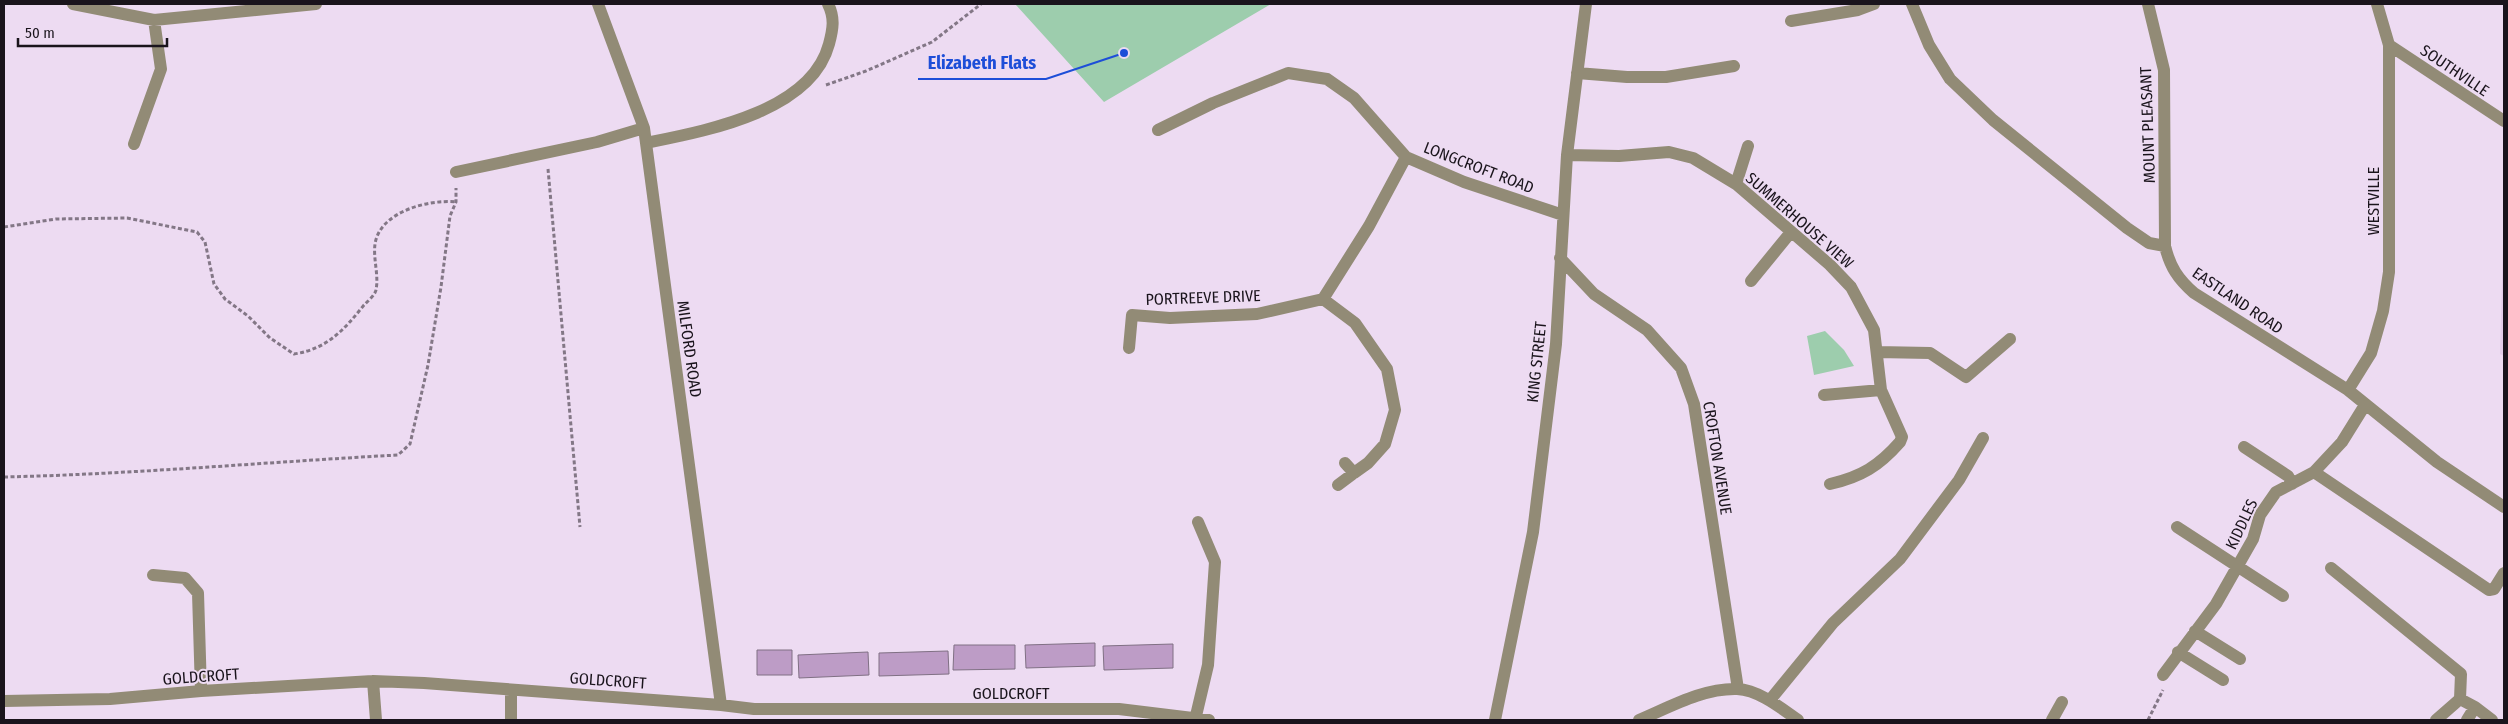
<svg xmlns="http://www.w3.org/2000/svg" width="2508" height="724" viewBox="0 0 2508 724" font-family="'Fira Sans Condensed',sans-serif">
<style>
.built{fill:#e2cce9}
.green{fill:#9dcdad}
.building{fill:#bd9cc6;stroke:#807084}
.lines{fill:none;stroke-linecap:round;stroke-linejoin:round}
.path{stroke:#837786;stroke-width:3;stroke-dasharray:4 2.5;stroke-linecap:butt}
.minor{stroke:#928b76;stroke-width:12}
.labels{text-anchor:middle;stroke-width:4;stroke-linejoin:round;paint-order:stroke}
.street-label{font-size:16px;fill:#1a141c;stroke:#eddbf2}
.leader{fill:none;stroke:#1d4ed8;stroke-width:2}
.callout-dot{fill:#1d4ed8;stroke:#eddbf2;stroke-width:2}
.callout-label{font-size:18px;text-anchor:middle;font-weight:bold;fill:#1d4ed8;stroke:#eddbf2;stroke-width:4;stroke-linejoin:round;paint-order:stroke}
</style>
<rect width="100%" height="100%" fill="#eddbf2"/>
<path class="built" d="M2503,243H2504V356L2500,354Z"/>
<path class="green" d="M1015,4H1271L1104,102Z
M1825,331L1844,350L1854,366L1814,375L1807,336Z"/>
<path class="building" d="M1095,643V666L1026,668L1025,645Z
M1173,644V668L1104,670L1103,646Z
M954,645H1015V669L953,670Z
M757,650H792V675H757Z
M948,651L949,674L879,676V653Z
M868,652L869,675L799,678L798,655Z"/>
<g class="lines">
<path class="path" d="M826,85L866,71L932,42L981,4
M548,169L580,527
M4,227L56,219L127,218L197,232L205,242L214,284L225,299L248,316L270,338L294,354C327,349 344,330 364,305C368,301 375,295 376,290C379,275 373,259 375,244C380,211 430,199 456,202
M4,477C136,474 267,462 398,455L410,444L428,365L441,287L450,216L456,202V188
M2148,720L2163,690"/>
<path class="minor" d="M73,4L154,20L316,4
M598,4L644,128L721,705
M1912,4L1929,45L1950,79L1993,120L2127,228L2149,243L2165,246
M2148,4L2164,70L2165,246C2170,267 2178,279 2194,293L2348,390L2437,462L2504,507
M1791,21L1858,10L1874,4
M2389,45L2504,121
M1577,73L1627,77H1666L1734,66
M1158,130L1213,103L1288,73L1327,79L1354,98L1406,157L1464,182L1563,215
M646,143C705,131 811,112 829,44C833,29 835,18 828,4
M134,144L161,69L154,20
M1567,155L1619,156L1669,152L1693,158L1736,184L1830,265L1851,287L1874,330L1881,390L1824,395
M456,172L597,142L644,128
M1736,184L1748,146
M1560,258L1594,294L1647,330L1681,368L1694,404L1738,689
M1751,281L1791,232
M1323,299L1355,323L1387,369L1395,410L1385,444L1368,463L1354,473L1345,463
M1129,348L1132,315L1170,318L1257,314L1323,299L1369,226L1406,157
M1877,352L1930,353L1966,377L2010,339
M2348,390L2371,353L2383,311L2389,272V45L2377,4
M2244,447L2288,476L2292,484
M2314,472L2489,590L2494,589L2504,573
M1830,484C1861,477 1879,466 1900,442L1902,437L1881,390
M1338,485L1354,473
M2177,527L2283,596
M2331,568L2461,674L2460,699L2475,707L2492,720
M153,575L185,578L198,593L201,691
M2195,631L2240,659
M2178,652L2223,680
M2163,675L2216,604L2253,539L2260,515L2276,492L2314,472L2342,442L2365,405
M373,681L376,720
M511,690V720
M1770,700L1833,623L1900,559L1959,480L1983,438
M4,701L110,699L201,691L373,681L424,683L721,705L754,709H1119L1209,720
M1195,720L1208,665L1215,562L1198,522
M1495,720L1533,532L1556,344L1567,155L1586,4
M1639,720C1670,707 1703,688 1737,689C1759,690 1781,708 1798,720
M2052,720L2062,702
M2436,720L2460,699
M2467,720L2475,707"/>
</g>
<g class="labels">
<g class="street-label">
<text transform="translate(2455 70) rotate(34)" y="6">SOUTHVILLE</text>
<text transform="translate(2147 125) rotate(-92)" y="6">MOUNT PLEASANT</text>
<text transform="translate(1479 167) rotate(21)" y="6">LONGCROFT ROAD</text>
<text transform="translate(2373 201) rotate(-90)" y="6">WESTVILLE</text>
<text transform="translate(1800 220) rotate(41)" y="6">SUMMERHOUSE VIEW</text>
<text transform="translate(1203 297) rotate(-2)" y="6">PORTREEVE DRIVE</text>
<text transform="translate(2238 300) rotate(34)" y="6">EASTLAND ROAD</text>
<text transform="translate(690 349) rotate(82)" y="6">MILFORD ROAD</text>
<text transform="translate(1536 362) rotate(-84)" y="6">KING STREET</text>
<text transform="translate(1718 458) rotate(81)" y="6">CROFTON AVENUE</text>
<text transform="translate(2241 524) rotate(-65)" y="6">KIDDLES</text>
<text transform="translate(201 676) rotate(-4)" y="6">GOLDCROFT</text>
<text transform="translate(608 680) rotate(4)" y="6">GOLDCROFT</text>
<text x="1011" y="699">GOLDCROFT</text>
</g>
</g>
<path class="leader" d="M1124 53L1046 79H918"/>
<circle class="callout-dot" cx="1124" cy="53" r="5"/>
<g class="callout-label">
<text x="982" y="69">Elizabeth Flats</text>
</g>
<rect width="2508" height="724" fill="none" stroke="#1a141c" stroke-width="10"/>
<path d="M18 38v8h149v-8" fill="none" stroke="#1a141c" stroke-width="2.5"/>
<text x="25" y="38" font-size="15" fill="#1a141c" stroke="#eddbf2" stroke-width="4" paint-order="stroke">50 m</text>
</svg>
